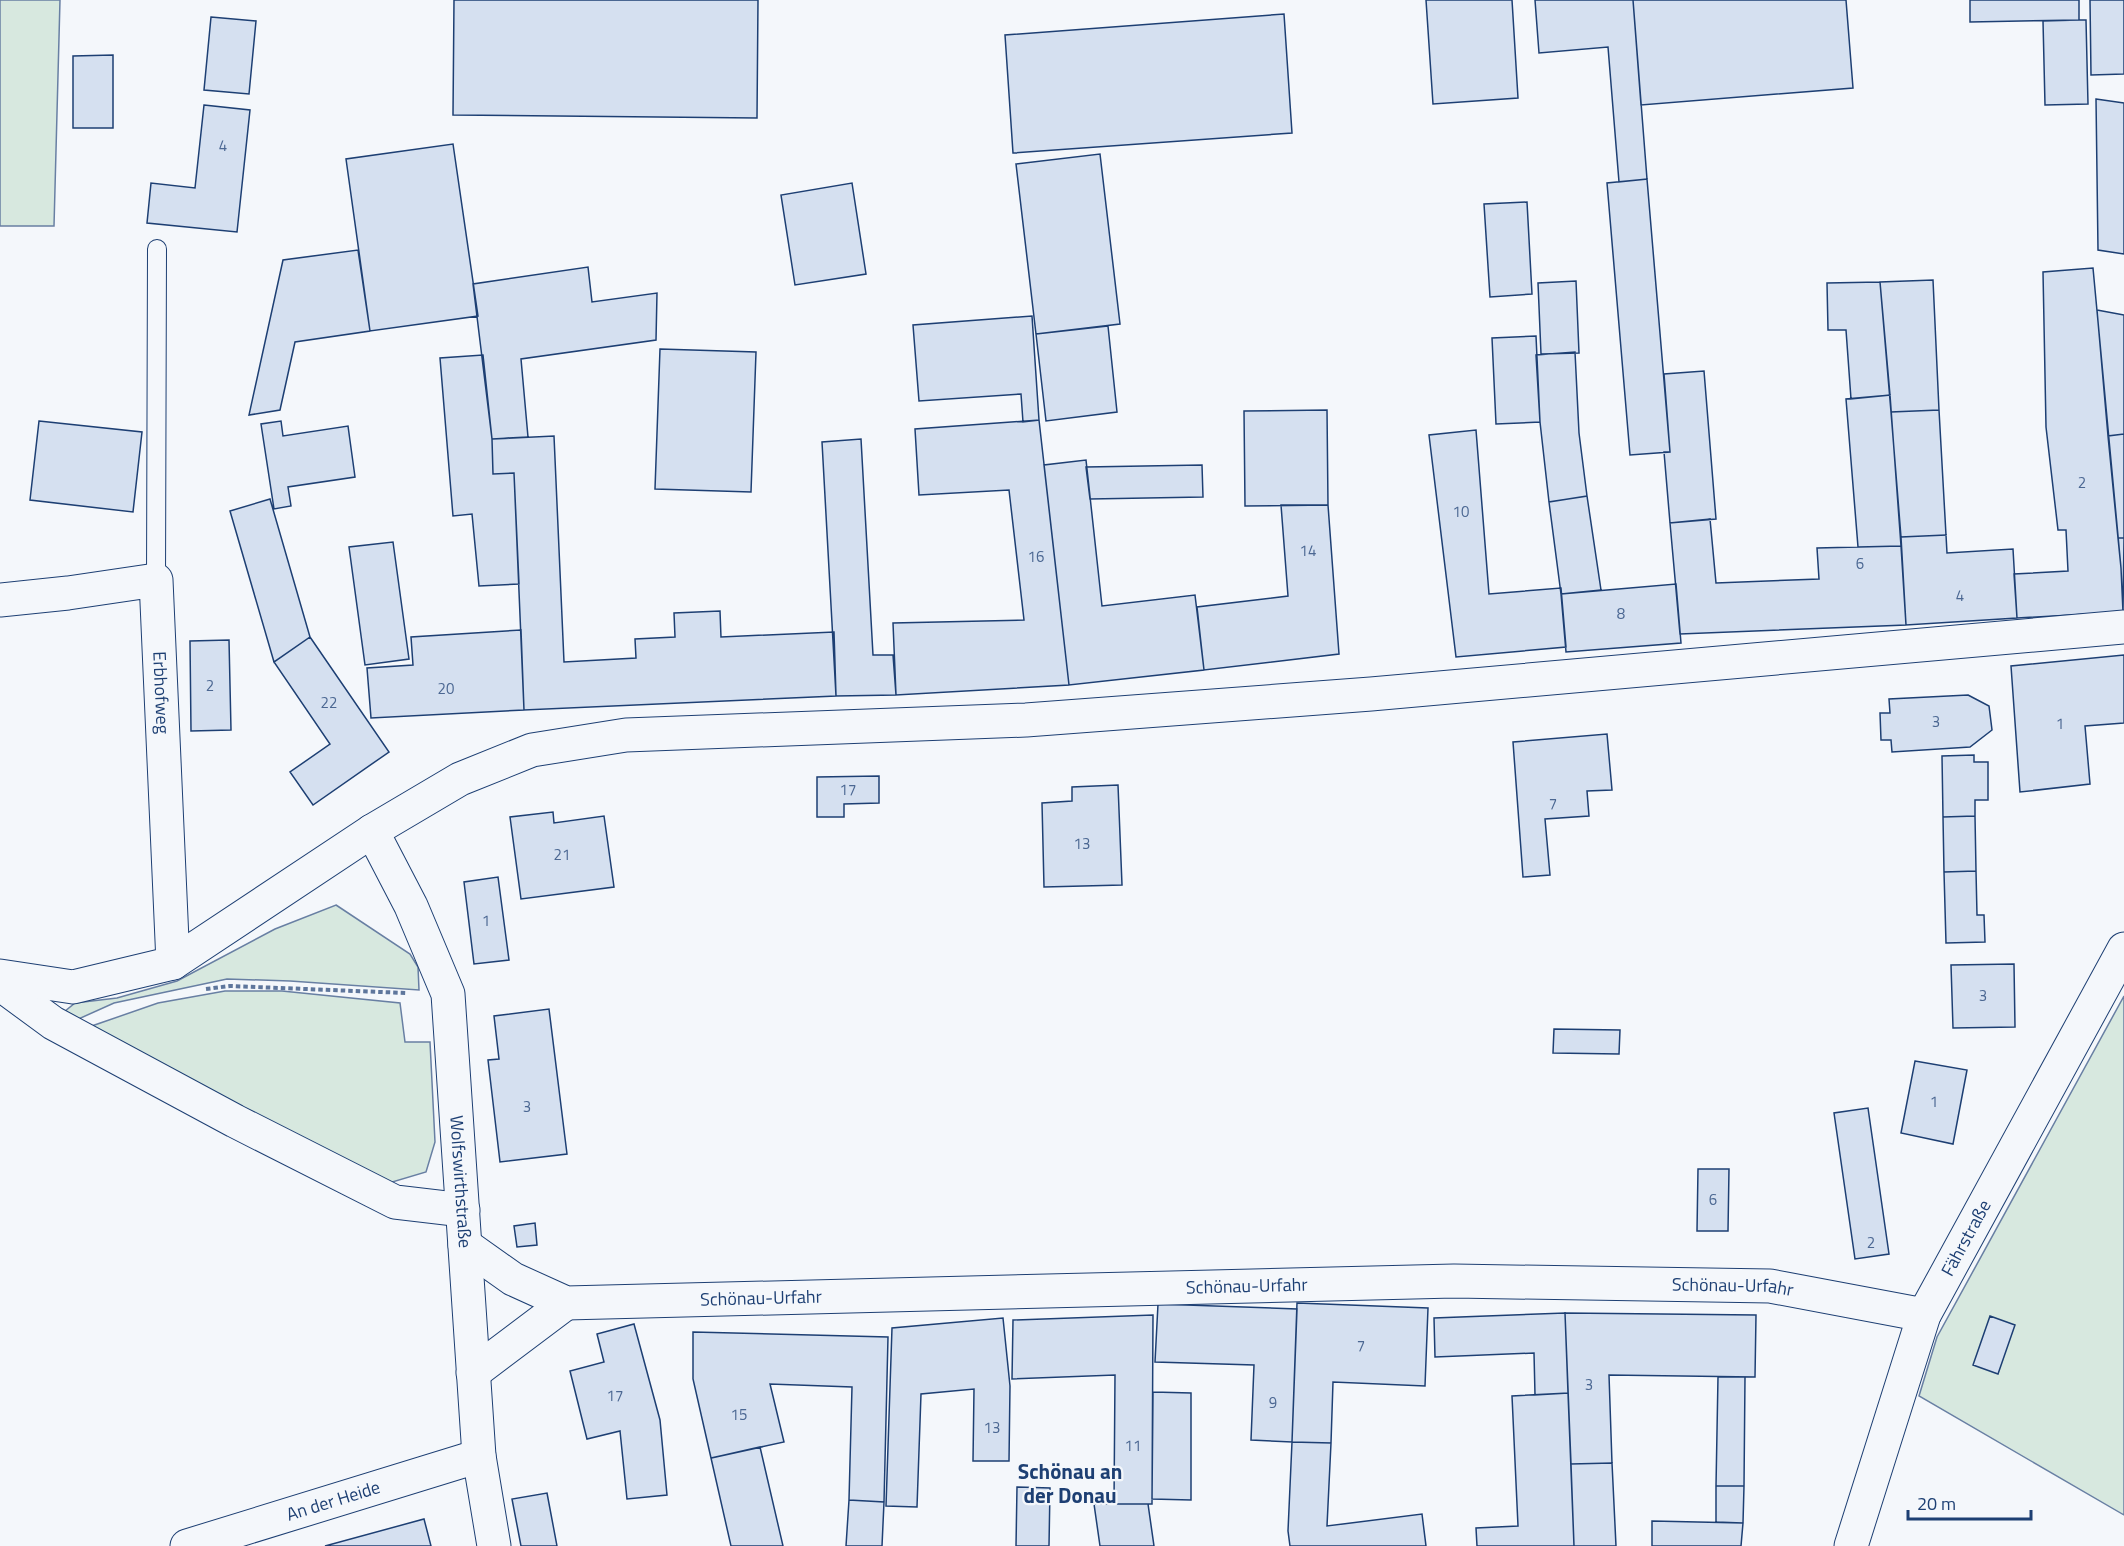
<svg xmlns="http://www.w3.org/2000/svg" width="2124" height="1546" viewBox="0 0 2124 1546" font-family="'Titillium Web',sans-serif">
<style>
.green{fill:#d7e8df;stroke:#687fa3;stroke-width:1.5}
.building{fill:#d5e0f0;stroke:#1d3f73;stroke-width:1.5}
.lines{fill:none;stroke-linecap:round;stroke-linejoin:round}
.service-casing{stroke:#1d3f73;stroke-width:20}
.minor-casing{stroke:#1d3f73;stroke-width:35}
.tertiary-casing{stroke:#1d3f73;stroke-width:35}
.path{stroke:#5e769c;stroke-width:4;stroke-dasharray:4.5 3;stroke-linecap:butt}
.service{stroke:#f4f7fb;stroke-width:18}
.minor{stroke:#f4f7fb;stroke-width:33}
.tertiary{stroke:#f4f7fb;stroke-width:33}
.labels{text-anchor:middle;stroke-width:4.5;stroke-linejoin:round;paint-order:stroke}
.number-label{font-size:15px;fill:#4b6792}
.street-label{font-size:18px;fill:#1d3f73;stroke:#f4f7fb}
.quarter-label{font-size:21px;font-weight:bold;fill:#1d3f73;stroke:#f4f7fb}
</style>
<rect width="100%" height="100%" fill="#f4f7fb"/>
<path class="green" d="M0,0H60L54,226H0Z
M336,905L410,954L418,967L419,990L290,981L227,979L114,1003L74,1021L64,1012L75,1003L117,998L177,981L275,929Z
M225,991H282L400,1003L405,1042H430L435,1142L426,1172L389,1183L86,1028L158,1003Z
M2124,996V1515L1919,1396L1937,1337Z"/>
<path class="building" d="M454,0H758L757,118L453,115Z
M1426,0H1512L1518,98L1433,104Z
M1535,0H1633L1647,179L1619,182L1608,47L1539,53Z
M1633,0H1846L1853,88L1641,105Z
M1970,0H2079V20L1970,22Z
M2090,0H2124V74L2091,75Z
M1284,14L1292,133L1013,153L1005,35Z
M211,17L256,21L249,94L204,90Z
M2079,20H2086L2088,104L2045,105L2043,21Z
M113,55V128H73V56Z
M2096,99L2124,103V254L2098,250Z
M204,105L250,110L237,232L147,223L151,183L195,188Z
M453,144L478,316L370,331L346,159Z
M1100,154L1120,324L1036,334L1016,164Z
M1647,179L1670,452L1630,455L1607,183Z
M852,183L866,274L795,285L781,195Z
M1527,202L1532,294L1490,297L1484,204Z
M358,250L370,331L295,342L280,410L249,415L283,260Z
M588,267L592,302L657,293L656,340L521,359L528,437L492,439L473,284Z
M2093,268L2121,568L2123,612L2017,618L2014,574L2068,571L2066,530H2058L2046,427L2043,272Z
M1933,280L1939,410L1891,412L1880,282Z
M1576,281L1579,353L1541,354L1538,283Z
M1880,282L1890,395L1851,399L1846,330H1828L1827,283Z
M2097,310L2124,315V434L2108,436Z
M1032,316L1039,420L1023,422L1021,394L919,401L913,325Z
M1108,326L1117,412L1046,421L1036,334Z
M1536,336L1540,422L1496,424L1492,338Z
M660,349L756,352L751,492L655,489Z
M1575,352L1579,433L1587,496L1549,502L1540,422L1536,355Z
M483,355L492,439L493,474L514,473L519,584L479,586L472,514L453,516L440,358Z
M1704,371L1716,519L1670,523L1664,452H1670L1664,374Z
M1890,395L1901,546L1858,547L1846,399Z
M1327,410L1328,505L1245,506L1244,411Z
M1939,410L1946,535L1901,537L1891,412Z
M1039,420L1069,685L896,695L893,623L1024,620L1009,490L919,495L915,429Z
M39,421L142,432L133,512L30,500Z
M281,421L283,436L348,426L355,477L288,487L291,506L274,509L261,424Z
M1476,430L1489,594L1561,588L1566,647L1456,657L1429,435Z
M2124,434V538H2118L2108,436Z
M554,436L564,662L636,658L635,639L675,637L674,613L720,611L721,637L834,632L836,696L524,710L514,473L493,474L492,439Z
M861,439L873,655H893L896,695L836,696L822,442Z
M1086,460L1102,606L1195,595L1204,670L1069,685L1044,465Z
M1202,465L1203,497L1090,499L1086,467Z
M1587,496L1601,590L1561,594L1549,502Z
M270,499L310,637L274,662L230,511Z
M1281,505H1328L1339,654L1204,670L1197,607L1288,596Z
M1710,519L1716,583L1819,579L1817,548L1901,546L1906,625L1680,634L1670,523Z
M1946,535L1947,553L2013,549L2017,618L1906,625L1901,537Z
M2118,538H2124L2123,612L2121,568Z
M393,542L409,659L365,665L349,547Z
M1676,584L1681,643L1566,652L1561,594Z
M521,630L524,710L371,718L367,668L413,665L411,637Z
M310,637L389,752L313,805L290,772L330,744L274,662Z
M229,640L231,730L191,731L190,641Z
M2124,655V723L2085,726L2090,784L2020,792L2011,666Z
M1968,695L1989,706L1992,730L1970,747L1892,752L1891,740H1881L1880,713H1890L1889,699Z
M1607,734L1612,790L1587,791L1589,816L1545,819L1550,875L1523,877L1513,742Z
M1974,755V762H1988V800H1975V816L1943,817L1942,756Z
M879,776V803L844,804V817H817V777Z
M1118,785L1122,885L1044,887L1042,803L1072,801V787Z
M553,812L554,823L604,816L614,887L521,899L510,817Z
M1975,816L1976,871L1944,872L1943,817Z
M1976,871L1977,915H1984L1985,942L1946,943L1944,872Z
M498,877L509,960L474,964L464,882Z
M2014,964L2015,1027L1953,1028L1951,965Z
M549,1009L567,1154L500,1162L488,1060L499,1059L494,1016Z
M1554,1029L1620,1030L1619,1054L1553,1053Z
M1915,1061L1967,1070L1953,1144L1901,1133Z
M1868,1108L1889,1254L1855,1259L1834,1113Z
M1698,1169H1729L1728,1231H1697Z
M535,1223L537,1245L517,1247L514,1226Z
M1297,1303L1428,1308L1425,1386L1333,1382L1331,1443L1292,1442Z
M1158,1304L1297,1309L1292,1442L1251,1440L1254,1365L1155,1362Z
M1565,1313L1756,1315L1755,1377L1609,1375L1612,1463L1571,1464Z
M1565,1313L1568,1393L1535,1395L1534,1353L1435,1357L1434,1318Z
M1153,1315L1152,1504H1114L1115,1375L1012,1379L1013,1320Z
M1990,1316L2015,1325L1998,1374L1973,1365Z
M1003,1318L1010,1386L1009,1461H973L974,1389L921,1394L917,1507L886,1506L892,1328Z
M634,1324L660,1420L667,1495L627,1499L620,1431L587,1439L570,1371L604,1362L597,1334Z
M693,1332L888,1337L884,1502L849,1500L852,1387L770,1384L784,1442L711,1458L693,1379Z
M1718,1377H1745L1744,1486H1716Z
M1153,1392L1191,1393V1500L1152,1499Z
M1568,1393L1574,1546H1477L1476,1528L1518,1526L1512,1396Z
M1292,1442L1331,1443L1327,1526L1422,1514L1426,1546H1290L1288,1531Z
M760,1447L783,1546H731L711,1458Z
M1612,1463L1616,1546H1574L1571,1464Z
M1716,1486H1744L1743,1523L1716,1522Z
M1017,1487L1050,1488L1049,1546H1016Z
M547,1493L557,1546H521L512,1499Z
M849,1500L884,1502L882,1546H846Z
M1094,1504H1148L1154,1546H1100Z
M424,1519L431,1546H325Z
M1652,1521L1743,1523L1741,1546H1652Z"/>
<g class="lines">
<g class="service-casing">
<path id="service" d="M156,580L157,249"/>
</g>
<g class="minor-casing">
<g id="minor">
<path id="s1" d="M0,600L68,593L156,580L173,963"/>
<path id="s2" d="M372,831L411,906L448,994L479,1456L494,1546"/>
<path d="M0,984L53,1023L235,1121L395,1202L463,1210"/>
<path id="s3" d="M465,1245L513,1279L566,1303L1454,1281L1770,1286L1924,1315"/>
<path d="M473,1373L566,1303"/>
<path id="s4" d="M187,1546L479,1456"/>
<path id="s5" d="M1851,1546L1924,1315L2124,949"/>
</g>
</g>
<g class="tertiary-casing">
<path id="tertiary" d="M0,976L73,987L173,963L372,831L460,779L532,750L626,735L1026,720L1371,694L2124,627"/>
</g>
<path class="path" d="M206,989L230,986L406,993"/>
<use href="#service" class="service"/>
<use href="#minor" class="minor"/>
<use href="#tertiary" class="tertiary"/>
</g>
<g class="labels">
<g class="number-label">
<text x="223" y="151">4</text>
<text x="2082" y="488">2</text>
<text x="1461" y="517">10</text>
<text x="1308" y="556">14</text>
<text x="1036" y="562">16</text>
<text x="1860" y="569">6</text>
<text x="1960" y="601">4</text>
<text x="1621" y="619">8</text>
<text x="210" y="691">2</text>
<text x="446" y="694">20</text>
<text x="329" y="708">22</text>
<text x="1936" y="727">3</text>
<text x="2060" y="729">1</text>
<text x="848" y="795">17</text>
<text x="1553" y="809">7</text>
<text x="1082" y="849">13</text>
<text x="562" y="860">21</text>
<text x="486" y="926">1</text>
<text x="1983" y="1001">3</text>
<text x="1934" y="1107">1</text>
<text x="527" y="1112">3</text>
<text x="1713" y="1205">6</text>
<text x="1871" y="1248">2</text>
<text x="1361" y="1351">7</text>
<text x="1589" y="1390">3</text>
<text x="615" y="1401">17</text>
<text x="1273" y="1408">9</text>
<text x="739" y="1420">15</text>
<text x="992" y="1433">13</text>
<text x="1133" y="1451">11</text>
</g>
<g class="street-label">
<text dy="6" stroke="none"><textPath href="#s1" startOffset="270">Erbhofweg</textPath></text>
<text dy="6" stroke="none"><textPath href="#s2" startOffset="368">Wolfswirthstraße</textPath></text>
<text dy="6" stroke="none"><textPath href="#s5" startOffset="330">Fährstraße</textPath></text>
<text dy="6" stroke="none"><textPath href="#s3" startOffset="798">Schönau-Urfahr</textPath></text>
<text dy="6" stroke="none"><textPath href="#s3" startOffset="1284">Schönau-Urfahr</textPath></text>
<text dy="6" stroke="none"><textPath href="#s3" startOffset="312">Schönau-Urfahr</textPath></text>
<text dy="6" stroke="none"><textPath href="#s4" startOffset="153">An der Heide</textPath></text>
</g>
<g class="quarter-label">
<text x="1070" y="1479">Schönau an<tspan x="1070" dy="24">der Donau</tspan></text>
</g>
</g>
<path d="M1908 1510v9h123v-9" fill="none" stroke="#1d3f73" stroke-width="3"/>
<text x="1917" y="1510" font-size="18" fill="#1d3f73" stroke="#f4f7fb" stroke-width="4.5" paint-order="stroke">20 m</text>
</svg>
